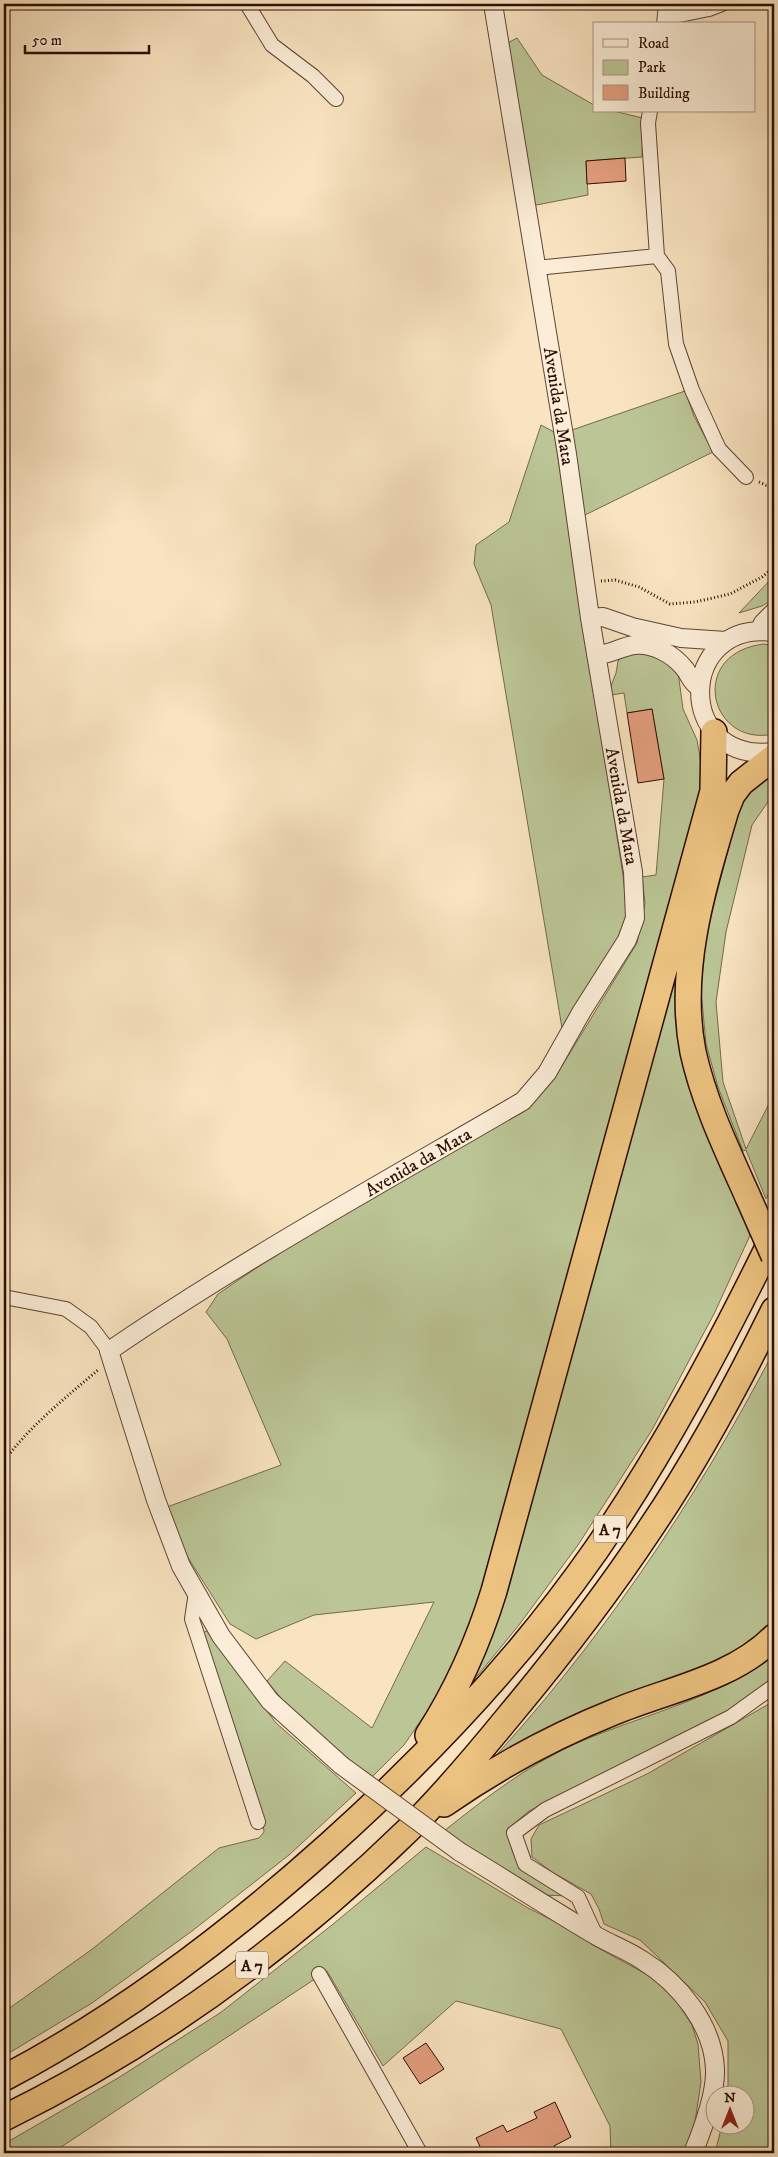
<svg xmlns="http://www.w3.org/2000/svg" width="778" height="2157" viewBox="0 0 778 2157" font-family="'IM FELL DW Pica',serif">
<style>
.green{fill:#bbc595;stroke:#74694b}
.building{fill:#e39e7e;stroke:#2c0d01}
.lines{fill:none;stroke-linecap:round;stroke-linejoin:round}
.minor-casing{stroke:#5f4331;stroke-width:16}
.tertiary-casing{stroke:#5f4331;stroke-width:20}
.motorway-casing{stroke:#2c0d01;stroke-width:28}
.path{stroke:#2c0d01;stroke-width:3;stroke-dasharray:1 2.5;stroke-linecap:butt}
.minor{stroke:#fbedd7;stroke-width:14}
.tertiary{stroke:#fbedd7;stroke-width:18}
.motorway{stroke:#ecc280;stroke-width:25}
.tertiary-bridge-casing{stroke:#5f4331;stroke-width:20;stroke-linecap:butt}
.motorway-bridge-casing{stroke:#2c0d01;stroke-width:28;stroke-linecap:butt}
.tertiary-bridge{stroke:#fbedd7;stroke-width:18}
.motorway-bridge{stroke:#ecc280;stroke-width:25}
.labels{text-anchor:middle;stroke-width:4;stroke-linejoin:round;paint-order:stroke}
.shield{fill:#fbedd7;stroke:#6a5041;stroke-width:1}
.shield-label{font-size:16px;font-weight:bold;fill:#2c0d01}
.street-label{font-size:18px;fill:#2c0d01;stroke:#fbedd7}
</style>
<rect width="100%" height="100%" fill="#f9e4c1"/>
<filter id="stains"><feTurbulence type="fractalNoise" baseFrequency=".004" numOctaves="4"/><feColorMatrix values="0 0 0 0 .2 0 0 0 0 .09 0 0 0 0 .02 0 0 0 .5 -.17"/></filter>
<radialGradient id="worn" r=".72"><stop offset=".6" stop-color="#630" stop-opacity="0"/><stop offset="1" stop-color="#630" stop-opacity=".3"/></radialGradient>
<path class="green" d="M517,38L542,75L594,105V111H613L643,118L642,157L586,161L588,195L531,206L504,45Z
M685,391L694,416L713,452L583,516L569,431Z
M541,425L554,432L623,875L627,914L618,941L562,1028L491,605L474,564L476,545L509,522Z
M774,576V599L762,606L739,613Z
M764,644L774,646V734C709,748 687,653 764,644Z
M648,650L678,672L683,709L697,740L701,763L700,793L484,1588L466,1644L435,1700L404,1745L371,1778L290,1709L267,1681L285,1661L372,1728L434,1602L314,1615L256,1639L230,1624L187,1556L167,1507L281,1465L227,1339L206,1312L218,1294L299,1239L535,1101L554,1079L637,943L645,903L642,877L656,875L664,779L652,709L627,713L624,693L611,695V686L616,673L618,661L627,652Z
M774,771V793L752,825L726,932L716,1002L723,1082L746,1149L774,1094V1183L766,1199L746,1150L743,1151L718,1087L706,1044L701,990L706,934L738,813L751,787Z
M702,864L682,977L752,1231L714,1314L652,1430L578,1545L519,1625L465,1691Z
M774,1351V1627L753,1646L479,1774C597,1648 694,1504 774,1351Z
M207,1631L276,1723L356,1793L289,1855L192,1931L92,2003L4,2056V2012L91,1950L219,1848L259,1838L264,1832L262,1812L202,1633Z
M774,1654V1679L727,1713L529,1811L509,1828C509,1872 537,1877 570,1896L540,1895L444,1831C488,1796 532,1762 584,1740C637,1718 693,1704 743,1675C754,1669 764,1661 774,1654Z
M774,1701V2153H715L722,2125L746,2124V2094H728V2041L705,2002L640,1940L604,1924L599,1909L591,1894L552,1872L532,1857L531,1839L539,1825L647,1774Z
M426,1847L528,1908L588,1938L591,1944L646,1974L672,1994L692,2025L698,2044L701,2082L693,2135L683,2153H611L610,2126L561,2029L456,2001L383,2066L327,1971L52,2153H4V2144L118,2078L220,2013L332,1925Z"/>
<path class="building" d="M625,158L626,181L587,184L586,161Z
M652,709L664,779L638,783L627,713Z
M426,2043L444,2069L420,2084L403,2058Z
M555,2102L571,2137L554,2146L558,2153H483L476,2138L503,2125L507,2132L537,2118L534,2112Z"/>
<g class="lines">
<g class="minor-casing">
<path id="minor" d="M247,4L272,45L313,76L336,99
M665,18L709,9L722,4
M664,24L666,4
M650,111L648,123L657,256
M657,256L668,271L676,344L692,390L719,449L746,477
M536,268L657,256
M4,1297L66,1309L91,1327L109,1351
M196,1592L192,1619L258,1822
M596,1936L578,1897L525,1864L514,1833L545,1810L731,1717L774,1686
M319,1974L420,2153"/>
</g>
<g class="tertiary-casing">
<path id="tertiary" d="M590,618L603,617L632,627L681,638L726,641
M760,630L763,623L774,612
M774,632C677,619 674,764 774,752
M596,655C610,655 620,647 634,645C653,643 673,654 685,669C690,676 691,682 699,687
M341,1765L270,1701L221,1636L181,1566L156,1500L109,1351C242,1260 384,1182 523,1101L547,1073L582,1011L627,940L635,918L633,872L590,618L567,454L493,4
M460,1852C505,1879 549,1908 595,1935C610,1944 627,1950 642,1960C679,1983 713,2024 715,2069C716,2094 702,2131 693,2153"/>
</g>
<g class="motorway-casing">
<path id="motorway" d="M748,1197C727,1150 704,1102 693,1052C677,970 703,888 726,810L732,795L741,783L774,757
M428,1735C457,1690 478,1643 494,1591L713,791L714,732
M444,1804C497,1767 554,1736 614,1712C667,1690 732,1679 774,1637
M4,2078C122,2016 231,1933 330,1844C429,1755 520,1659 596,1550C664,1451 721,1343 774,1235
M4,2118C152,2045 288,1947 407,1831C442,1797 478,1754 509,1716C559,1656 607,1594 650,1529C697,1460 737,1385 774,1310"/>
</g>
<path class="path" d="M759,482L766,485L774,484
M601,581L615,580L639,587L670,604L695,602L730,594L762,577L774,567
M4,1461C30,1426 65,1398 98,1370"/>
<use href="#minor" class="minor"/>
<use href="#tertiary" class="tertiary"/>
<use href="#motorway" class="motorway"/>
<g class="tertiary-bridge-casing">
<path id="tertiary-bridge" d="M341,1765L460,1852"/>
</g>
<g class="motorway-bridge-casing">
<path id="motorway-bridge" d="M748,1197L774,1256"/>
</g>
<use href="#tertiary-bridge" class="tertiary-bridge"/>
<use href="#motorway-bridge" class="motorway-bridge"/>
</g>
<g class="labels">
<g class="shield">
<rect x="594" y="1515.5" width="32" height="27" rx="4"/>
<rect x="236" y="1951.5" width="32" height="27" rx="4"/>
</g>
<g class="shield-label">
<text x="610" y="1535">A 7</text>
<text x="252" y="1971">A 7</text>
</g>
<g class="street-label">
<text transform="translate(559 406) rotate(81)" y="6">Avenida da Mata</text>
<text transform="translate(622 806) rotate(80)" y="6">Avenida da Mata</text>
<text transform="translate(418 1162) rotate(-30)" y="6">Avenida da Mata</text>
</g>
</g>
<rect width="778" height="2157" fill="none" stroke="#f9e4c1" stroke-width="20"/>
<rect x="5" y="5" width="768" height="2147" fill="none" stroke="#2c0d01" stroke-width="2.5"/>
<rect x="10" y="10" width="758" height="2137" fill="none" stroke="#2c0d01"/>
<rect x="593" y="22" width="162" height="90" fill="#fbedd7" stroke="#a89381"/>
<rect x="603" y="39" width="25" height="8" fill="#fbedd7" stroke="#a89381"/>
<text x="638" y="48" font-size="15" fill="#2c0d01">Road</text>
<rect x="603" y="60" width="25" height="15" fill="#bbc595" stroke="#a89381"/>
<text x="638" y="72" font-size="15" fill="#2c0d01">Park</text>
<rect x="603" y="85" width="25" height="15" fill="#e39e7e" stroke="#a89381"/>
<text x="638" y="98" font-size="15" fill="#2c0d01">Building</text>
<g transform="translate(730 2110)"><circle r="24" fill="#fbedd7" stroke="#a89381"/>
<path d="M0-4L9 19L0 12L-9 19Z" fill="#8f2418"/>
<text y="-8" font-size="14" font-weight="bold" text-anchor="middle" fill="#2c0d01">N</text>
</g>
<path d="M25 45v8h124v-8" fill="none" stroke="#2c0d01" stroke-width="2.5"/>
<text x="32" y="45" font-size="15" fill="#2c0d01" stroke="#fbedd7" stroke-width="4" paint-order="stroke">50 m</text>
<rect width="100%" height="100%" filter="url(#stains)"/>
<rect width="100%" height="100%" fill="url(#worn)"/>
</svg>
